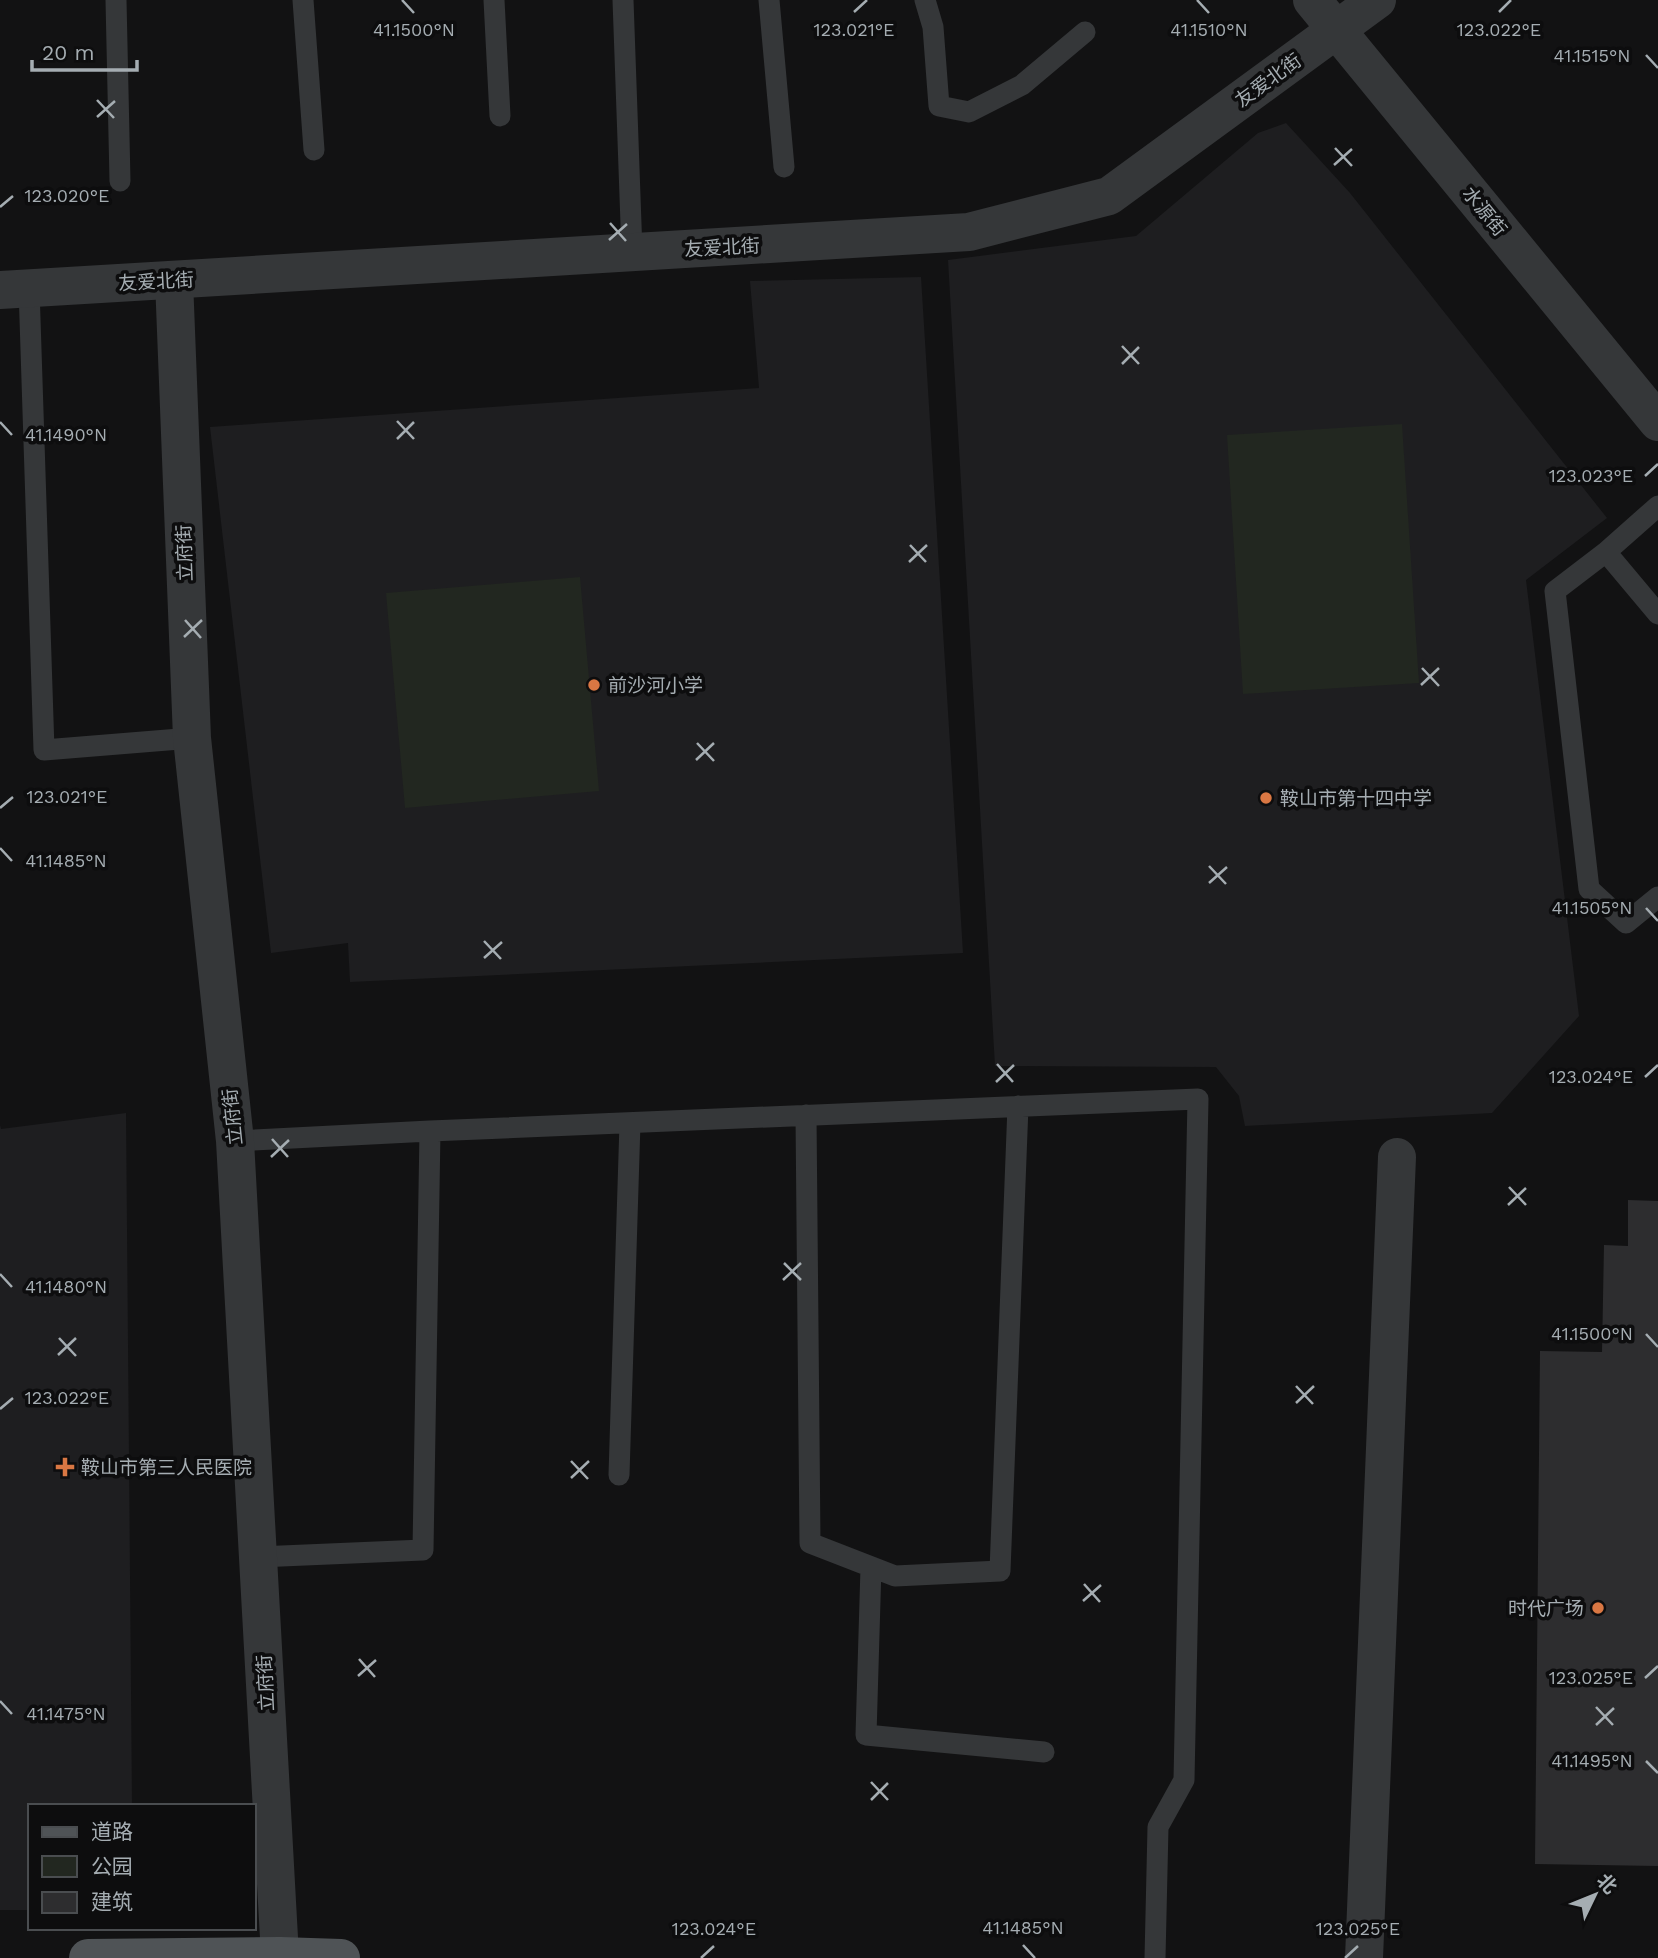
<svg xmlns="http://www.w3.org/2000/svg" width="1658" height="1958" viewBox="0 0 1658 1958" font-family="'Work Sans','Noto Sans SC',sans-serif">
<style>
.built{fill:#1e1e20}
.green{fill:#222720}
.building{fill:#2d2d2f}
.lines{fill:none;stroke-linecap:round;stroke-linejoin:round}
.service{stroke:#353739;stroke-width:21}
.minor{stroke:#353739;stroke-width:38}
.primary{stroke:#4f5356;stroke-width:38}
.ticks{fill:none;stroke:#a5adb2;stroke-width:2.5}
.poi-dot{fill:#d97743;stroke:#0d0d0e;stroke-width:2.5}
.labels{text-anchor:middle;stroke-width:7;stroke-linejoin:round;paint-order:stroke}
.street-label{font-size:19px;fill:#a5adb2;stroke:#0d0d0e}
.poi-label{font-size:19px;fill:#a5adb2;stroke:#0d0d0e;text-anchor:start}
.ticks-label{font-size:18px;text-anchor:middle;fill:#a5adb2;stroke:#0d0d0e;stroke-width:7;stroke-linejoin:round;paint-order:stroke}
</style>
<rect width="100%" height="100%" fill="#121213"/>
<path class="built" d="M1286,123L1350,193L1607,518L1526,580L1579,1016L1492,1113L1245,1126L1239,1096L1216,1067L995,1066L948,260L1136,236L1258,133Z
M921,277L963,953L350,982L348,943L271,953L210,427L759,388L750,281Z
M126,1113L132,1806H30V1910H0V1125L1,1129Z"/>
<path class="green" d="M1402,424L1419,683L1243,694L1227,435Z
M580,577L599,791L405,808L386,593Z"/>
<path class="building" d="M1628,1200L1658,1201V1866L1535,1864L1540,1351L1602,1352L1604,1245L1628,1246Z"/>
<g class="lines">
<path class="service" d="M116,0L120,181
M303,0L314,150
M494,0L500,116
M623,0L632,252
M769,0L784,167
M925,0L933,27L939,106L969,112L1022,85L1085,32
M29,288L44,750L192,738
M1658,506L1606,552L1555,591L1589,889L1626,923L1658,897
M1606,552L1658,614
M806,1115L810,1543L895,1576L1000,1571L1018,1106
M235,1141L430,1131L1198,1099L1184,1780L1158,1827L1155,1958
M619,1475L630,1123
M258,1557L423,1550L430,1131
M871,1567L866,1735L1044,1752"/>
<path class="minor" d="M1312,0L1658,422
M174,280L192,738L235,1141L280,1956
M0,290L969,232L1109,196L1377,0
M1364,1958L1397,1157"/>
<path class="primary" d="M88,1958L280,1956L341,1958"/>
</g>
<path class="ticks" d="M402,0L414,13M1197,0L1209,13M854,12L867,0M1499,12L1511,0M1646,55L1658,68M97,100L114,118M97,117L115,101M1335,148L1352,166M1334,165L1352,149M0,207L13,196M610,223L626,241M609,240L627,224M1122,346L1139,364M1122,364L1139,347M397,421L414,439M0,422L12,435M397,439L414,422M1645,476L1658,464M910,545L926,562M909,562L927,545M185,620L201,638M184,637L202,620M1422,668L1439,686M1421,685L1439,668M697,743L714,761M696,760L714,743M0,808L13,797M0,848L12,861M1209,866L1226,884M1209,883L1227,867M1646,908L1658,921M484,941L501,959M484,958L502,942M997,1064L1013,1082M1645,1077L1658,1065M996,1082L1014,1065M272,1139L288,1157M271,1157L289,1140M1509,1187L1526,1205M1508,1205L1526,1188M784,1263L801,1280M0,1274L12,1287M783,1280L801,1263M1646,1334L1658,1347M59,1338L76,1356M58,1355L76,1338M1296,1386L1313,1404M1296,1403L1314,1386M0,1409L13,1398M571,1461L588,1479M571,1478L589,1461M1084,1584L1100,1602M1083,1601L1101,1585M359,1659L375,1677M358,1676L376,1660M1645,1678L1658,1666M0,1701L12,1714M1596,1707L1613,1725M1596,1725L1614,1708M1646,1761L1658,1773M871,1782L888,1800M871,1800L888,1783M1023,1945L1035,1958M701,1958L714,1946M1345,1958L1358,1946"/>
<g class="poi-dot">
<circle cx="594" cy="685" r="7"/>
<circle cx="1266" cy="798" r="7"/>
<path d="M61.5 1456.5h7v7h7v7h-7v7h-7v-7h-7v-7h7z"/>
<circle cx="1598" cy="1608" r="7"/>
</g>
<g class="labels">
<g class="street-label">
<text transform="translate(1268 80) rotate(-36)" y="7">友爱北街</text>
<text transform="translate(1485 211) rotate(51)" y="7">水源街</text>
<text transform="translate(722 247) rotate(-3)" y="7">友爱北街</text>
<text transform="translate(156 281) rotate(-3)" y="7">友爱北街</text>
<text transform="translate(184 553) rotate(-92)" y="7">立府街</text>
<text transform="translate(232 1117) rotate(-96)" y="7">立府街</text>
<text transform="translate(265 1683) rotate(-93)" y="7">立府街</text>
</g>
<g class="poi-label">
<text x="608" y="692">前沙河小学</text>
<text x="1280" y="805">鞍山市第十四中学</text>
<text x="81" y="1474">鞍山市第三人民医院</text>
<text x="1584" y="1615" text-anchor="end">时代广场</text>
</g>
</g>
<g class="ticks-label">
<text x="854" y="36">123.021°E</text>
<text x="1499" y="36">123.022°E</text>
<text x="414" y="36">41.1500°N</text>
<text x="1209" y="36">41.1510°N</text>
<text x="1592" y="62">41.1515°N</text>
<text x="67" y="202">123.020°E</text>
<text x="66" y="441">41.1490°N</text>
<text x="1591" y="482">123.023°E</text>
<text x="67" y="803">123.021°E</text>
<text x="66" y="867">41.1485°N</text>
<text x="1592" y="914">41.1505°N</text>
<text x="1591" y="1083">123.024°E</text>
<text x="66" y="1293">41.1480°N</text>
<text x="1592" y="1340">41.1500°N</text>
<text x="67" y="1404">123.022°E</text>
<text x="1591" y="1684">123.025°E</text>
<text x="66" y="1720">41.1475°N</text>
<text x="1592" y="1767">41.1495°N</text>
<text x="1023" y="1934">41.1485°N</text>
<text x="714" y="1935">123.024°E</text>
<text x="1358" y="1935">123.025°E</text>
</g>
<rect x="28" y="1804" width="228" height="126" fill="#0d0d0e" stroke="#4a4d50" stroke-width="2"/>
<rect x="42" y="1827" width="35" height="10" fill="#4f5356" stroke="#4a4d50" stroke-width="2"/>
<text x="91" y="1839" font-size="21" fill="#a5adb2">道路</text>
<rect x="42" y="1856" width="35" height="21" fill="#222720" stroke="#4a4d50" stroke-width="2"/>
<text x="91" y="1874" font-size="21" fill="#a5adb2">公园</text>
<rect x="42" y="1892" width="35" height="21" fill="#2d2d2f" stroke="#4a4d50" stroke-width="2"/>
<text x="91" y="1909" font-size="21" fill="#a5adb2">建筑</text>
<g transform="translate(1595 1895) rotate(47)" stroke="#0d0d0e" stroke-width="5" paint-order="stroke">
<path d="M0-5L12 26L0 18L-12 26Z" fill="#a5adb2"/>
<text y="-10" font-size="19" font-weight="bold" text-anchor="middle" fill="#a5adb2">北</text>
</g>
<path d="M32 60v10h105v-10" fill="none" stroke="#a5adb2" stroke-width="3.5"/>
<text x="42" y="60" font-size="21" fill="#a5adb2" stroke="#0d0d0e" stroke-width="5" paint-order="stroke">20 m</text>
</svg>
